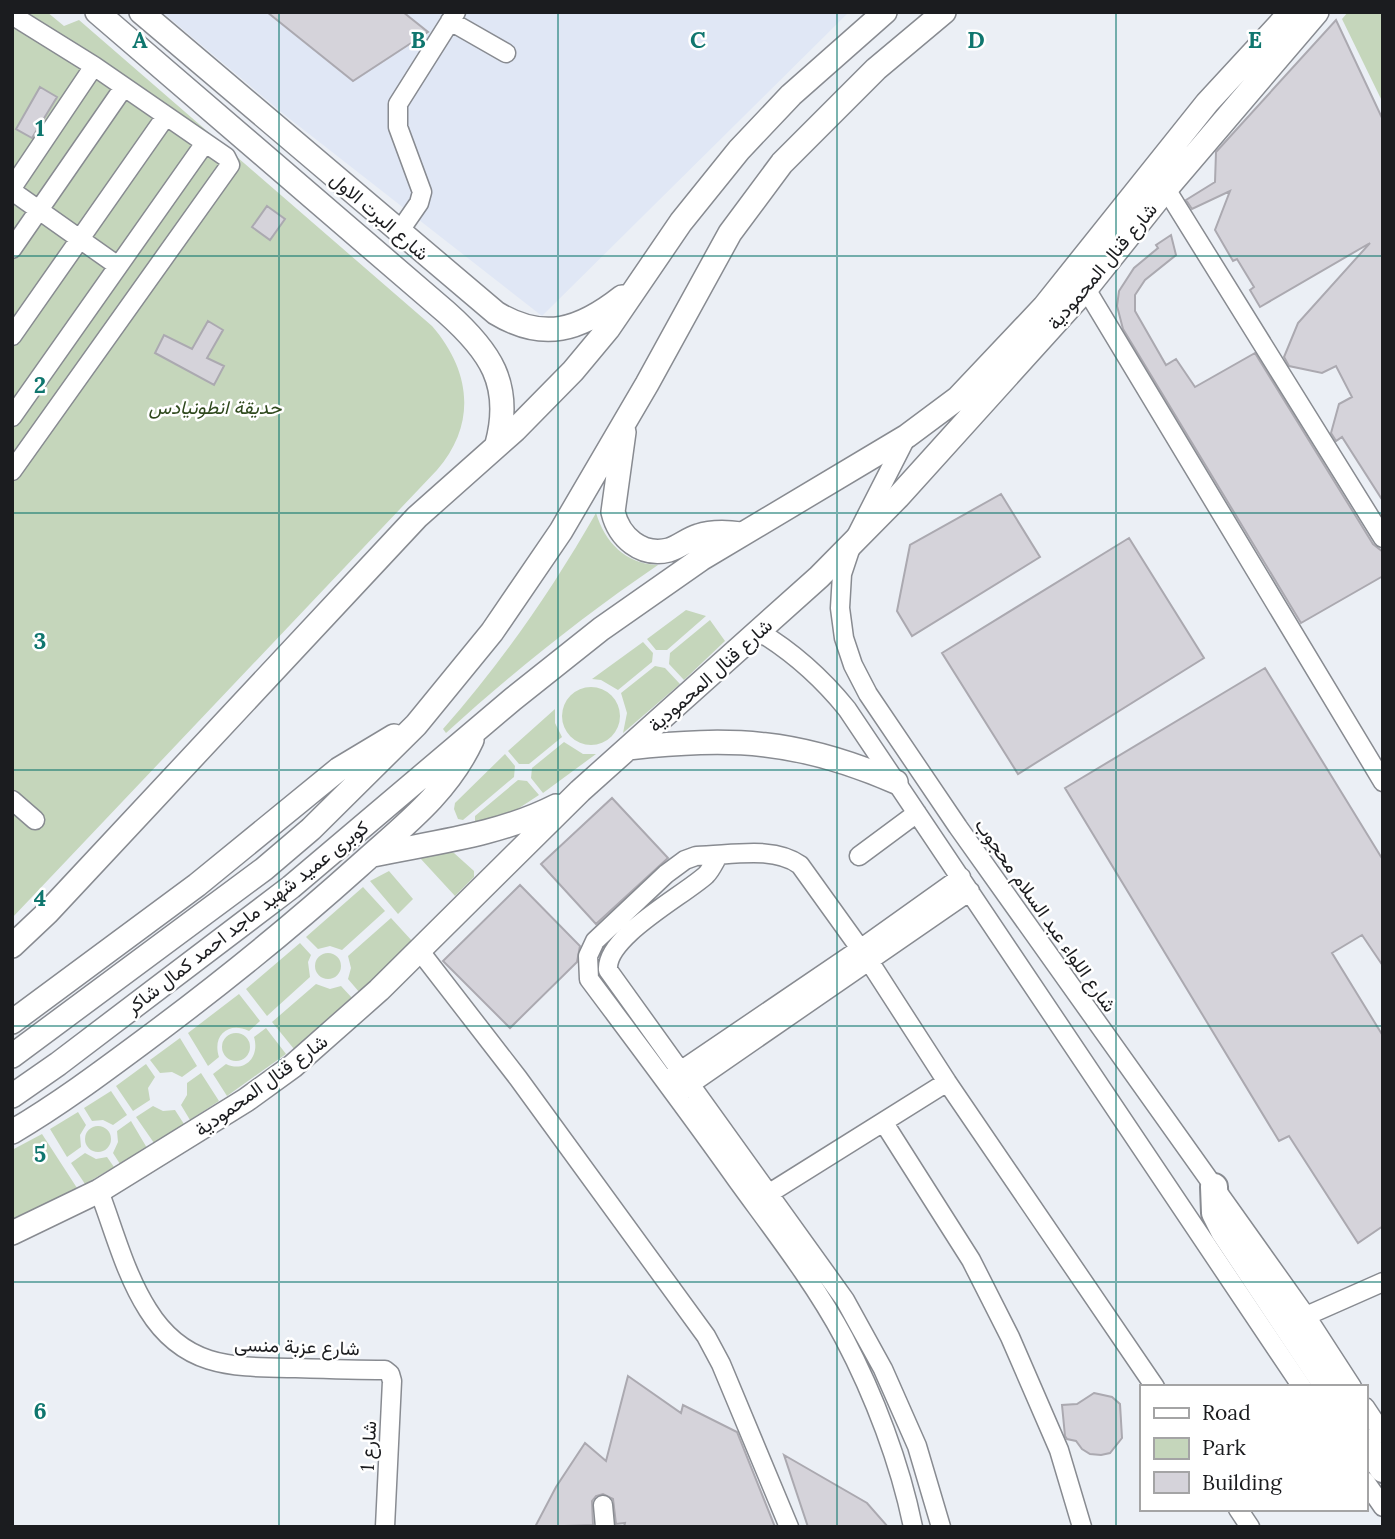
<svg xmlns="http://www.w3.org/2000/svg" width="1395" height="1539" viewBox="0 0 1395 1539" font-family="Lora,Vazirmatn,serif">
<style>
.built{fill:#e0e7f5}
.green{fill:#c5d6bb}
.building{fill:#d5d3da;stroke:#aba9b0;stroke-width:2}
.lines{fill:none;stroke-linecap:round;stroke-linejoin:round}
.minor-casing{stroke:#888b91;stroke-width:21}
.major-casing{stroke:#888b91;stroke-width:26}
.highway-casing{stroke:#888b91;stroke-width:30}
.minor{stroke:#fff;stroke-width:18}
.major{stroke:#fff;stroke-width:23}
.highway{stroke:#fff;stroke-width:26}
.grid{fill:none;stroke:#0f766e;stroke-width:2;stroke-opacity:0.55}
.labels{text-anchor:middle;stroke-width:5;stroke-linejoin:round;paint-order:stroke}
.street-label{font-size:19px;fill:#1b1c1f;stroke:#fff}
.park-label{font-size:19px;font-style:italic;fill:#2f491d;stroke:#fff}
.grid-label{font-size:23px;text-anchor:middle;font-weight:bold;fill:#0f766e;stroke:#fff;stroke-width:5;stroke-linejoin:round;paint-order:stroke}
</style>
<rect width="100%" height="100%" fill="#ebeff5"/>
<path class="built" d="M162,12H849L542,316L286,116Z"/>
<path class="green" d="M12,12H47L64,26L79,20L432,326C471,371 477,424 437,470L12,918Z
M1348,12H1383V103L1342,19Z
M596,513C605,542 625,564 658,565C583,616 513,672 446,733L443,729C502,662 552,590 596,513Z
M686,610L706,616L667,650H656L647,639Z
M710,620L725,641L684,680L669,664L670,653Z
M643,642L653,653L652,662L618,690L601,680L592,679Z
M655,666L665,668L680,684L623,733L627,713L621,693Z
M562 716a29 29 0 1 1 58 0a29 29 0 1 1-58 0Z
M555,709V723L562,737L529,764H519L508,751Z
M564,742L583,754H596L543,793L531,778L532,768Z
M505,754L515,766L514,777L463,820L458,819L454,809L455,803Z
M518,780L527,781L539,795L513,812L475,822V816Z
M443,851L454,853L474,871V877L455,896L420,858Z
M389,871L413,899L398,914L370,881Z
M363,887L385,911L342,950L330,946L318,949L306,937Z
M391,918L413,942L360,993L348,979L351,968L348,956Z
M300,943L311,955L308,962L310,977L267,1016L246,989Z
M315 966a13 13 0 1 1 26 0a13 13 0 1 1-26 0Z
M316,984L330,989L341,986L353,999L294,1049L272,1022Z
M239,994L260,1021L249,1031C228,1021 212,1036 219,1057L208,1066L188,1033Z
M266,1028L286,1054L227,1096L213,1074L226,1064C245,1073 260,1057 254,1037Z
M222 1047a14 14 0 1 1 28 0a14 14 0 1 1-28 0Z
M180,1038L197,1066L182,1077L172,1072L160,1073L150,1060Z
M146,1064L155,1077L148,1088L150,1100L133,1111L116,1086Z
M201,1073L219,1101L190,1120L181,1105L187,1095V1083Z
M111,1091L127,1115L113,1125L103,1120L92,1121L84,1108Z
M153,1106L163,1111L175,1110L184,1124L154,1143L136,1117Z
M78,1112L86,1125L80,1135L81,1147L67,1157L50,1129Z
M131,1121L147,1148L120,1164L113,1153L118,1142L117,1131Z
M85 1139a13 13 0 1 1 26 0a13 13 0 1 1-26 0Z
M42,1134L77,1188L12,1221V1150Z
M85,1153L96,1159L107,1157L114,1167L85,1184L71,1163Z"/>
<path class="building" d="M267,12H403L428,32L353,81Z
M1336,20L1383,120V501L1342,437L1336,441L1331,433L1339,404L1352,397L1336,366L1322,373L1289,366L1284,357L1298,323L1370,243L1260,307L1250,290L1254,287L1237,259L1233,261L1215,230L1230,191L1192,209L1186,200L1215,182L1216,152Z
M40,87L57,97L32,138L16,129Z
M267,206L285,219L270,240L252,227Z
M1171,235L1176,255L1145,280L1135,295V311L1166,365L1176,359L1195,387L1255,353L1373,544L1383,552V576L1301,623L1123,329L1117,306L1119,291L1134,268L1158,248L1156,245Z
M208,321L223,330L207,358L224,366L214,385L155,353L164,335L192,349Z
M1001,494L1040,557L912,636L897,611L910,545Z
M1129,538L1204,658L1018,774L942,653Z
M1265,668L1383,860V966L1362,935L1332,953L1383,1036V1226L1358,1243L1289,1136L1279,1141L1065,788Z
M612,798L668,858L596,924L541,864Z
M520,885L580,946L577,962L510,1028L443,961Z
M628,1376L681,1413L683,1405L737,1432L775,1527H624L625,1523L616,1524L613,1499L603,1494L596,1496L592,1501L593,1525L535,1527L556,1487L585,1443L606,1461Z
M1094,1393L1112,1397L1120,1404L1122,1438L1110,1453L1101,1455L1090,1454L1082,1449L1076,1441L1067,1439L1065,1436L1062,1405L1077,1404Z
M784,1455L867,1503L888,1527H808Z"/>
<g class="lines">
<g class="minor-casing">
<path id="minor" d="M12,15L94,66L226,157L230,165L12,471
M450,21L506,53
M12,188L94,66
M1166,189L1383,538
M12,191L118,266
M399,232L419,203L422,192L398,127V104L456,12
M12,249L124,87
M1086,289L1383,782
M12,336L166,116
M12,417L205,143
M907,436L852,544L842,574L840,608L844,638L853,665L868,694L958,827L1306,1316L1352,1387
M758,631C793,652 821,677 847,709L1302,1387
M12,800L35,820
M718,856C714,863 711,870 706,875C683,896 605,937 608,970L845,1300L883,1369L917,1446L941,1527
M859,856L917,813
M419,950L518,1078L706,1336L721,1364L789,1527
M670,1078L860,949L961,877
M679,1092L970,891
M884,1123L971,1260L1010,1337L1059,1450L1082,1527
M99,1191C114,1230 125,1274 148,1310C184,1368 232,1367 293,1368C324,1369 354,1370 385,1370L390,1374L392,1381L385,1527
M760,1199L947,1082
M1306,1316L1383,1282
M1365,1407L1383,1434
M1365,1481L1383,1507
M603,1505L605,1527
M1238,1509L1250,1527
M913,1527C900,1463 874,1395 844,1338C814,1282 774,1231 737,1180C689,1112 639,1046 589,979L588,956L595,941L666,874L685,860L696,856C728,856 773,845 800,865L869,961L947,1082L1155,1387"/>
</g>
<g class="major-casing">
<path id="major" d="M97,12L446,312C490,351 513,384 497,444
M141,12L496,313C544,342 580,330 622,297
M624,432L613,512C619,537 641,557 669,550C679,547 688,539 698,536C713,531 727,532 741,534
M628,748C733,737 797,739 896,782
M373,855C435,842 499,835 556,806
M12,946L47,913L417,517L515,430L573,371L608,329L681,222L739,150L791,95L885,12
M12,1022L197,885L339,769L394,736
M12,1056L264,869L311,829L416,725L492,632L561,531L647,384L730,233L782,163L876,69L944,12
M12,1096L58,1064L291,887L513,699L601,629L701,559L907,436L958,398L1044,307L1207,103L1291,12
M12,1132C58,1105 101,1073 144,1041C218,986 290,928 359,866C402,827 447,794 472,740
M12,1233L99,1191L246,1100L293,1066L379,990L580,791L819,577L898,497L1086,289L1166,189L1317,12"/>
</g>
<g class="highway-casing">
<path id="highway" d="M1214,1187L1215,1213L1224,1231L1328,1387
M1365,1442L1383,1469"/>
</g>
<use href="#minor" class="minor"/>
<use href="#major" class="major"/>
<use href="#highway" class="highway"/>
</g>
<path class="grid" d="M279,12V1527M558,12V1527M837,12V1527M1116,12V1527M12,256H1383M12,513H1383M12,770H1383M12,1026H1383M12,1282H1383"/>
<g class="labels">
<g class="street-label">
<text transform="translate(380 216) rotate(41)" y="7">شارع البرت الاول</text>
<text transform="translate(1102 266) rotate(-50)" y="7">شارع قنال المحمودية</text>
<text transform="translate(710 675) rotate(-42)" y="7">شارع قنال المحمودية</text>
<text transform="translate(1046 915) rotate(55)" y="7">شارع اللواء عبد السلام محجوب</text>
<text transform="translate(247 917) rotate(-38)" y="7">كوبرى عميد شهيد ماجد احمد كمال شاكر</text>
<text transform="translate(261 1085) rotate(-36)" y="7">شارع قنال المحمودية</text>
<text transform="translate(297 1346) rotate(2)" y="7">شارع عزبة منسى</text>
<text transform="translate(368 1446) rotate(-87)" y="7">شارع 1</text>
</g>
<g class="park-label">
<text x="215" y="414">حديقة انطونيادس</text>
</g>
</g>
<g class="grid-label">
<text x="140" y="48">A</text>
<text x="418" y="48">B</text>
<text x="698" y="48">C</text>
<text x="976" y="48">D</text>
<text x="1255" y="48">E</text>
<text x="40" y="136">1</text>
<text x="40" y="393">2</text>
<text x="40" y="649">3</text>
<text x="40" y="906">4</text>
<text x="40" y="1162">5</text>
<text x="40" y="1419">6</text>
</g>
<rect width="1395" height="1539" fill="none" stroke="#1b1c1f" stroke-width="28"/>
<rect x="1140" y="1385" width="228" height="126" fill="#ffffff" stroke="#a4a4a5" stroke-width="2"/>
<rect x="1154" y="1408" width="35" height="10" fill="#ffffff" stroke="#a4a4a5" stroke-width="2"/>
<text x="1202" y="1420" font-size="21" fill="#1b1c1f">Road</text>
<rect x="1154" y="1438" width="35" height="21" fill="#c5d6bb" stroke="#a4a4a5" stroke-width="2"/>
<text x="1202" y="1455" font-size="21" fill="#1b1c1f">Park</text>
<rect x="1154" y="1472" width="35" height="21" fill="#d5d3da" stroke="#a4a4a5" stroke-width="2"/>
<text x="1202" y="1490" font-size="21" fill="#1b1c1f">Building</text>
</svg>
